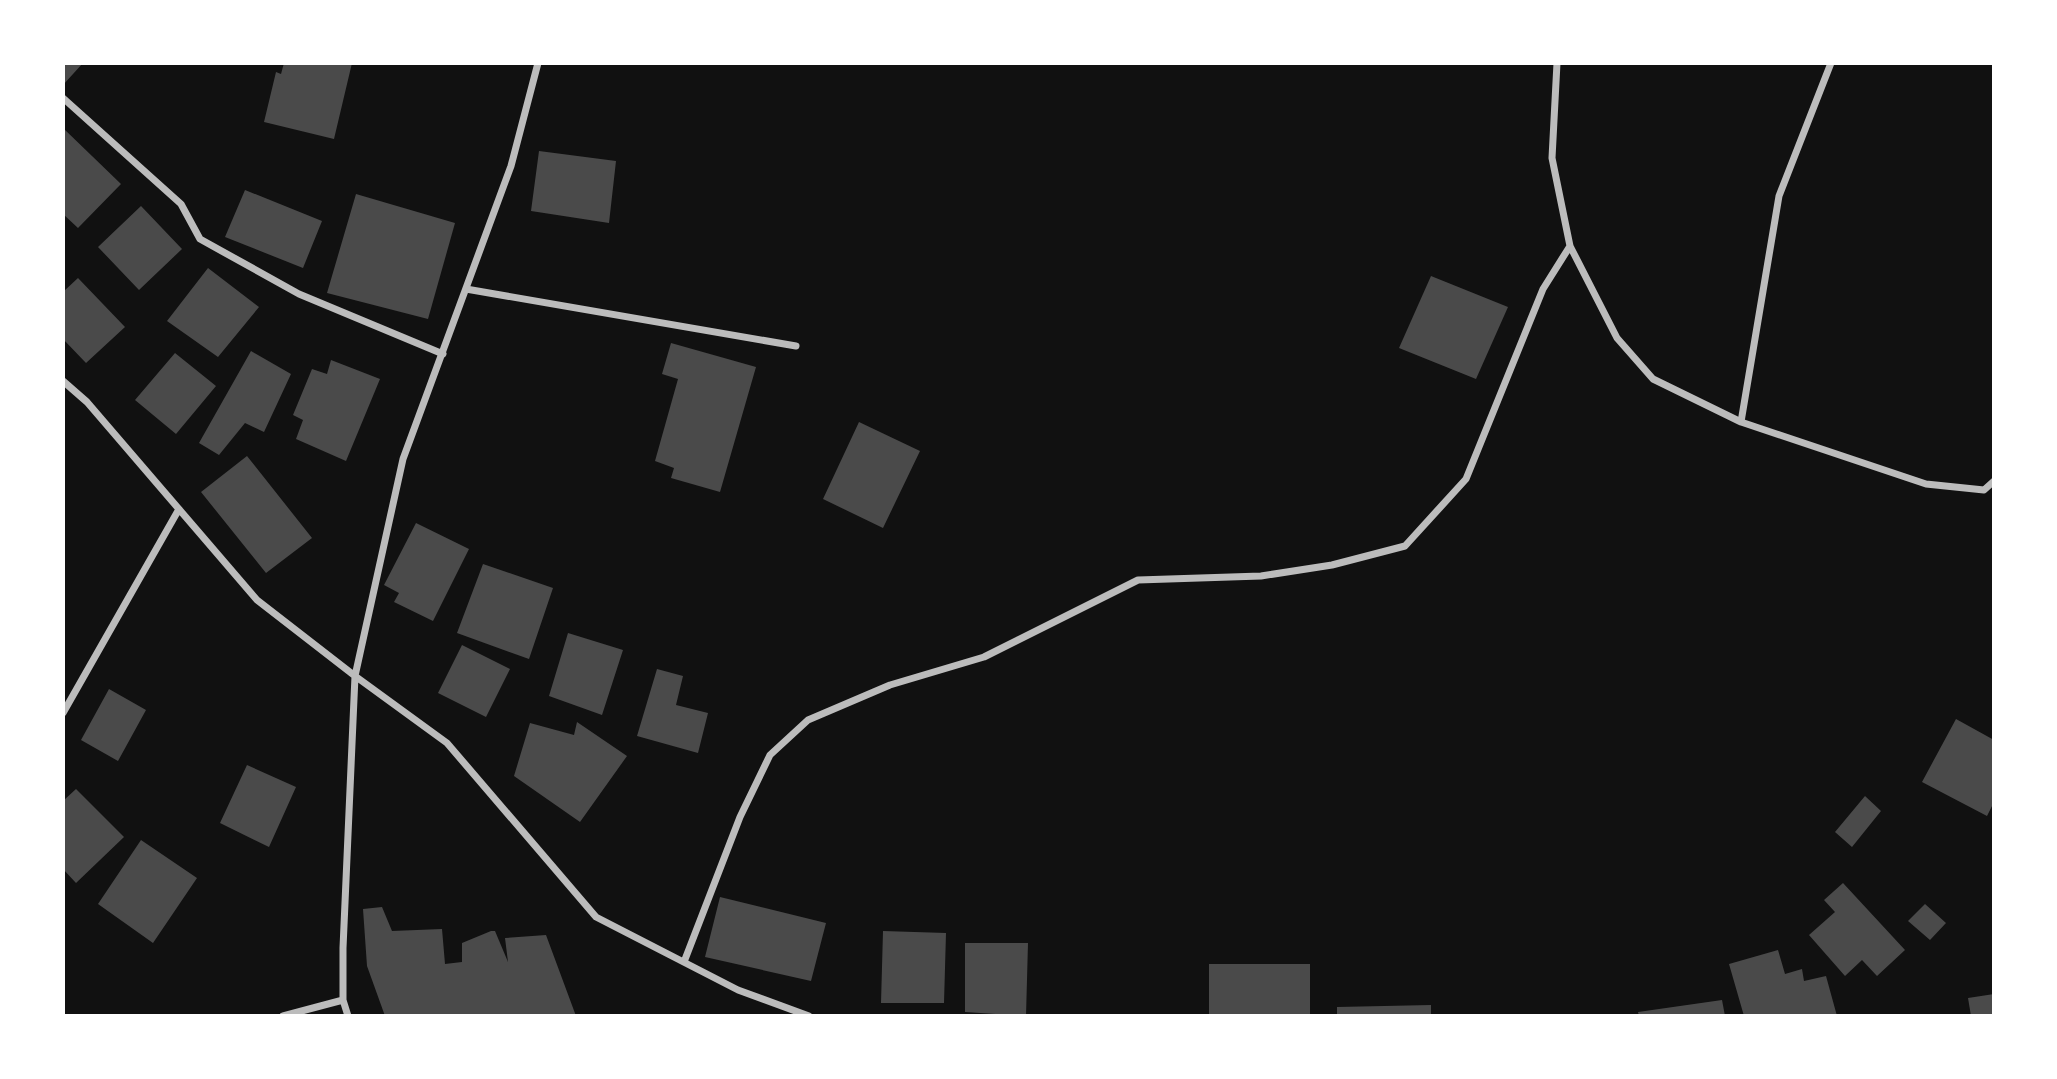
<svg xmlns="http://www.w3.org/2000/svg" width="2057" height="1079" viewBox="0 0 2057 1079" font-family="'IBM Plex Sans',sans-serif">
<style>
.building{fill:#4a4a4a}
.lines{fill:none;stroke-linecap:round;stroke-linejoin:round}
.minor{stroke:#bcbcbc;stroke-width:7}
</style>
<rect width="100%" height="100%" fill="#111"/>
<path class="building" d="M63,63H83L63,85Z
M284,63H352L334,139L264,122L276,72L281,74Z
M63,128L121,184L78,228L63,214Z
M539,151L616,161L609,223L531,211Z
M245,190L322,221L303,268L225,237Z
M356,194L455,223L428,319L327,293Z
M141,206L182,249L139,290L98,247Z
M208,268L259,307L218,357L167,321Z
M1431,276L1508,307L1476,379L1399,348Z
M78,278L125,327L86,363L63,339V292Z
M671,343L756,367L720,492L671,478L674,468L655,461L678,379L662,374Z
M251,351L291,374L264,432L245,423L219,455L199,443Z
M175,353L216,386L176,434L135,400Z
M331,360L380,379L346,461L296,439L303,420L293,415L312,369L327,374Z
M859,422L920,451L883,528L823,499Z
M247,456L312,538L266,573L201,492Z
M416,523L469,549L433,621L394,602L399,593L384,585Z
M483,564L553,588L529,659L457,633Z
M568,633L623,650L602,715L549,696Z
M462,645L510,669L486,717L438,693Z
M657,669L683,676L676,705L708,713L698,753L637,736Z
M109,689L146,710L118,761L81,740Z
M1956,719L1994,740V802L1987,816L1922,782Z
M577,722L627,756L580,822L514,776L530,723L574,735Z
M247,765L296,787L269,847L220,823Z
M76,789L124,837L76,883L63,869V801Z
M1865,796L1881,811L1852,847L1835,832Z
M141,840L197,878L153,943L98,904Z
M1843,883L1905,950L1877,976L1862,960L1845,976L1809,935L1835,912L1824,900Z
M720,897L826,923L811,981L705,957Z
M1925,904L1946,923L1930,940L1908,921Z
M382,907L392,931L442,929L445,964L462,962V943L491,931H495L508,962L505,938L546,935L576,1016H385L367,966L363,909Z
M883,931L946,933L944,1003H881Z
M965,943H1028L1026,1016L965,1012Z
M1778,950L1785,974L1802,969L1804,981L1826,976L1837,1016H1744L1729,964Z
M1209,964H1310V1016H1209Z
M1994,994V1016H1971L1968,998Z
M1722,1000L1725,1016H1639L1638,1012Z
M1431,1005V1016H1337V1007Z"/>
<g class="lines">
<path class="minor" d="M538,63L511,166L403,459L355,676L447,743L596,917L738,990L809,1016
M1557,63L1552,158L1570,246L1617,338L1653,379L1741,422L1926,484L1984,490L1994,481
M63,98L181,204L200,239L299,294L443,354
M466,289L796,346
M63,381L87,402L257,600L355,676L343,948V1000L348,1016
M1741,422L1779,196L1831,63
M63,713L179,509
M684,962L740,817L770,755L808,720L890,685L984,657L1138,580L1261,576L1332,565L1405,546L1466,479L1543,289L1570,246
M283,1016L343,1000"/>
</g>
<rect width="2057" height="1079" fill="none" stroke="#ffffff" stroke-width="130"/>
</svg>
